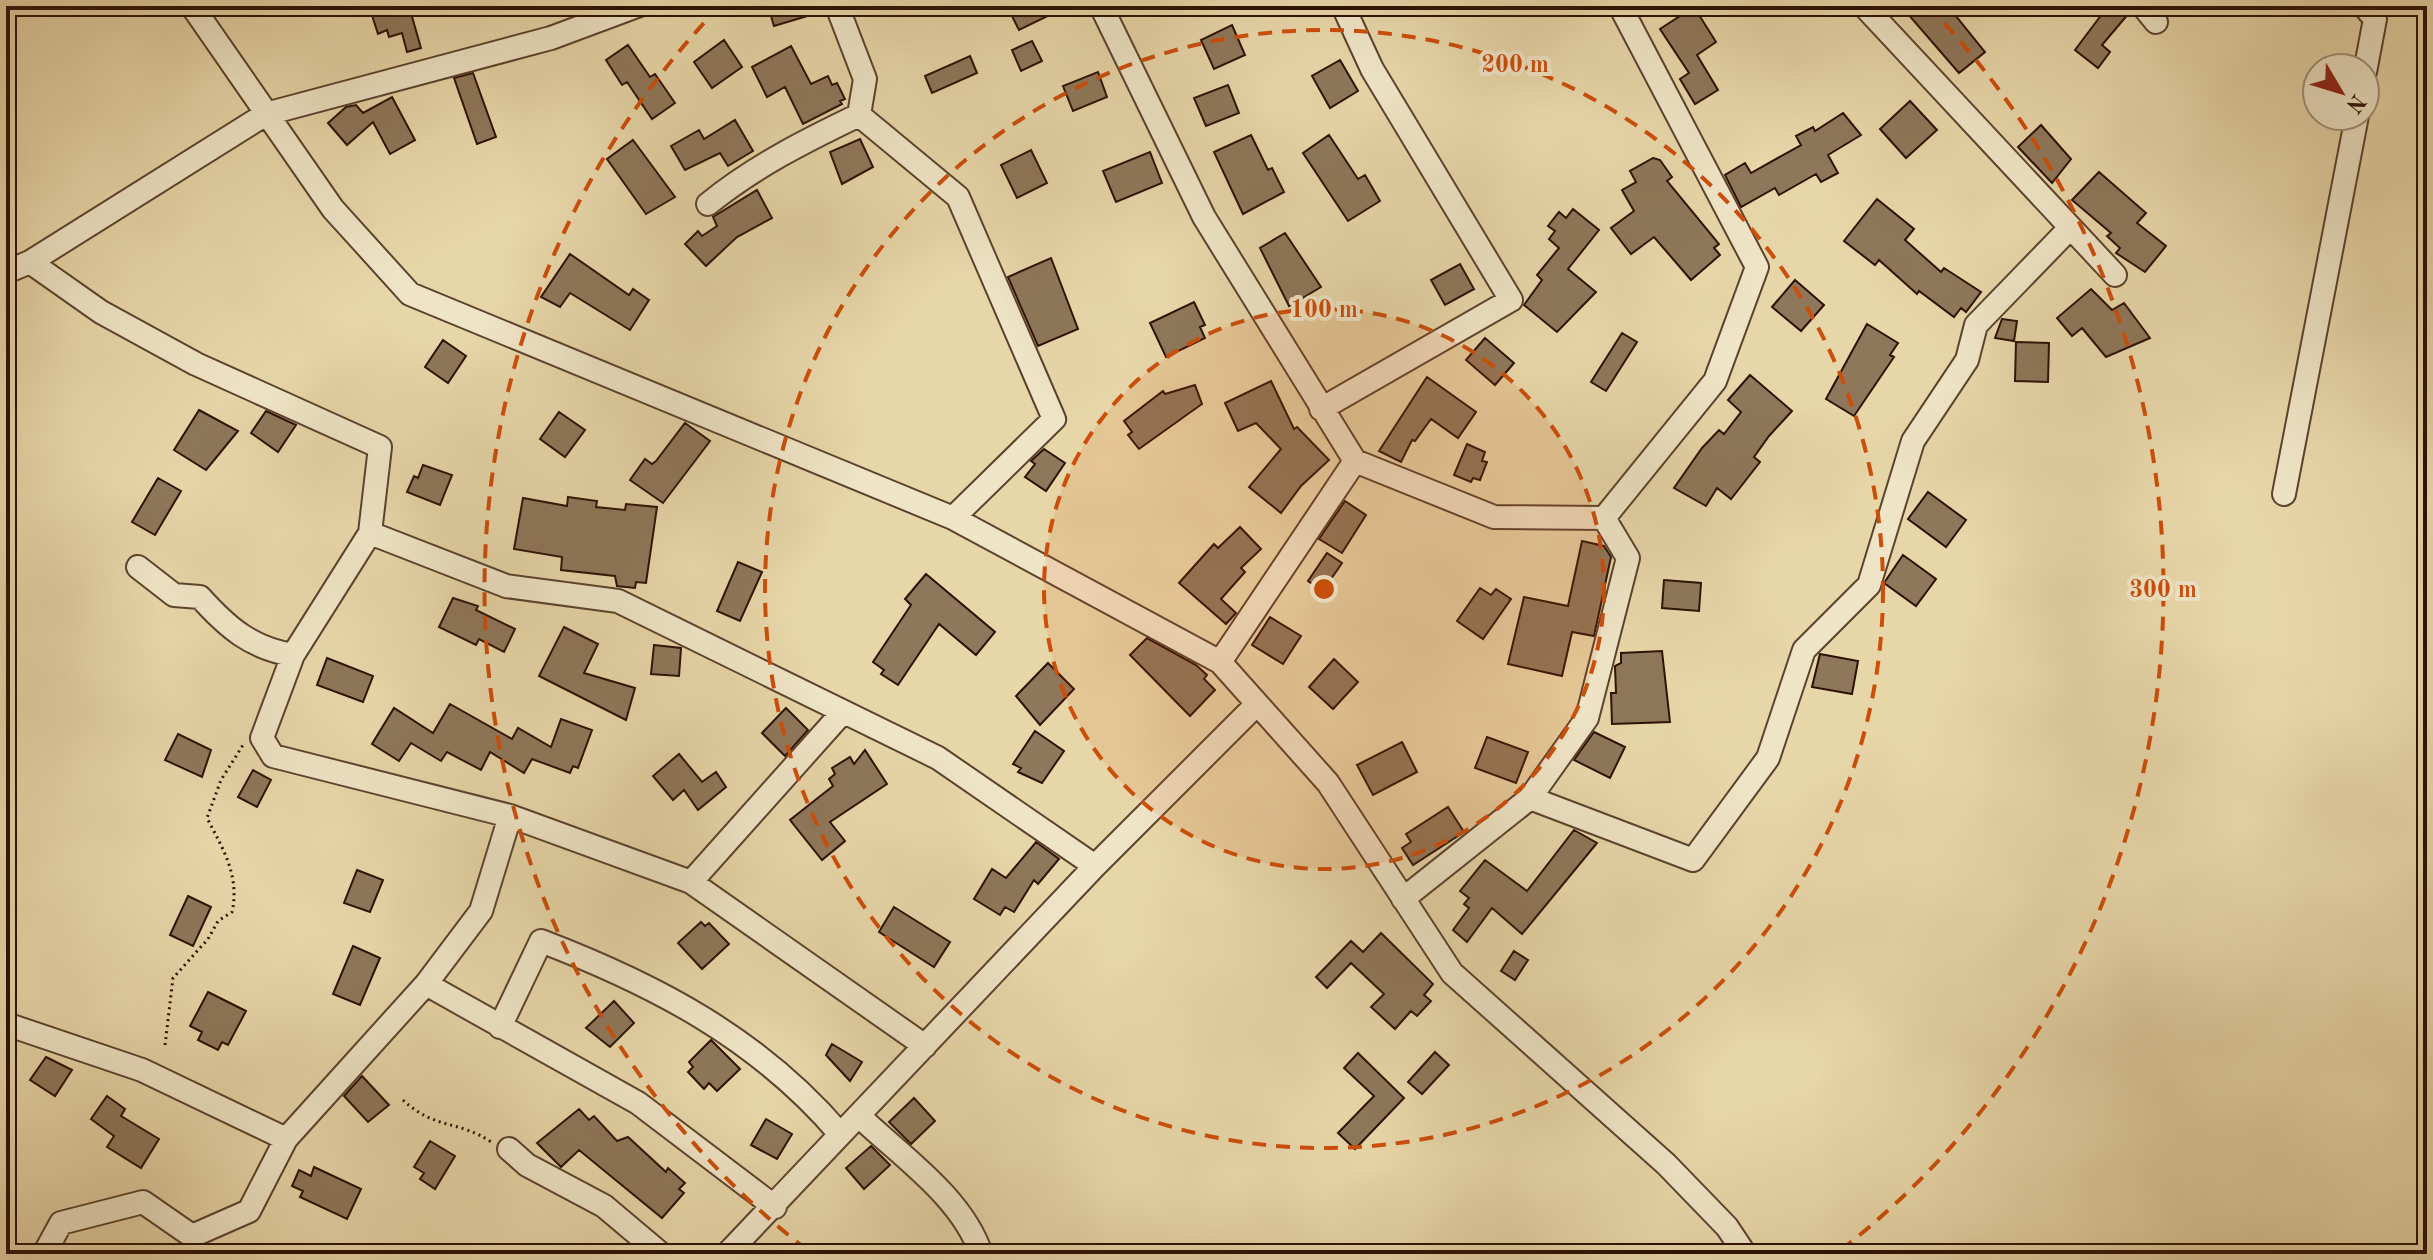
<svg xmlns="http://www.w3.org/2000/svg" width="2433" height="1260" viewBox="0 0 2433 1260" font-family="'Old Standard TT',serif">
<style>
.building{fill:#8e775a;stroke:#2d1105;stroke-width:2}
.lines{fill:none;stroke-linecap:round;stroke-linejoin:round}
.minor-casing{stroke:#5c422e;stroke-width:26}
.path{stroke:#2d1105;stroke-width:3;stroke-dasharray:2 4;stroke-linecap:butt}
.minor{stroke:#efe4c6;stroke-width:22}
.ring{fill:none;stroke:#cc4e0b;stroke-width:4;stroke-dasharray:14 10}
.centre{fill:#cc4e0b;stroke:#efe4c6;stroke-width:4}
.ring-label{font-size:24px;text-anchor:middle;font-weight:bold;fill:#cc4e0b;stroke:#efe4c6;stroke-width:8;stroke-linejoin:round;paint-order:stroke}
</style>
<rect width="100%" height="100%" fill="#e7d6a8"/>
<filter id="stains"><feTurbulence type="fractalNoise" baseFrequency=".0025" numOctaves="4"/><feColorMatrix values="0 0 0 0 .2 0 0 0 0 .09 0 0 0 0 .02 0 0 0 .5 -.17"/></filter>
<radialGradient id="worn" r=".72"><stop offset=".6" stop-color="#630" stop-opacity="0"/><stop offset="1" stop-color="#630" stop-opacity=".3"/></radialGradient>
<path class="building" d="M369,6H409L421,48L407,52L402,33L389,37L387,30L378,34Z
M768,6H823L824,11L774,26Z
M1007,6H1068L1019,30Z
M1918,6H1968L1955,15L1985,52L1959,73L1907,13Z
M2093,6H2121L2129,13L2102,45L2110,52L2098,68L2075,50L2102,14Z
M1694,7L1716,42L1697,55L1718,90L1695,104L1680,79L1689,73L1660,29Z
M1232,25L1245,55L1214,69L1201,40Z
M724,40L742,67L712,88L694,62Z
M1032,41L1042,61L1021,71L1012,50Z
M628,45L650,77L655,74L675,103L652,119L627,82L622,85L606,60Z
M791,46L811,84L828,76L832,85L837,83L845,99L840,101L842,104L803,124L785,87L767,97L752,67Z
M970,56L977,73L932,93L925,76Z
M1340,60L1358,91L1330,108L1312,76Z
M1098,72L1107,97L1073,111L1063,86Z
M473,73L496,137L477,144L454,78Z
M1228,85L1239,113L1206,126L1194,98Z
M392,97L415,140L390,154L373,122L347,145L328,123L346,107L356,105L363,113Z
M1910,101L1937,130L1906,158L1880,129Z
M1843,113L1861,135L1828,155L1838,173L1821,182L1816,174L1779,195L1775,188L1741,207L1725,175L1745,163L1751,173L1801,145L1796,136L1813,127L1815,131Z
M735,120L753,151L728,166L720,153L685,170L671,146L699,130L704,139Z
M2041,125L2071,159L2052,183L2018,147Z
M1251,135L1268,170L1272,168L1284,192L1243,214L1214,152Z
M1329,135L1358,179L1365,175L1380,201L1348,221L1303,153Z
M860,139L873,167L842,184L830,152Z
M633,140L675,197L646,214L607,159Z
M1031,150L1047,183L1017,198L1001,165Z
M1150,152L1162,183L1116,202L1103,171Z
M1653,158L1660,160L1672,177L1667,181L1719,244L1714,248L1720,255L1691,280L1654,237L1631,254L1611,228L1634,211L1622,190L1636,182L1630,171Z
M2099,172L2146,213L2137,223L2166,246L2145,272L2116,253L2120,248L2107,236L2111,233L2072,200Z
M757,190L772,218L737,237L706,266L685,244L698,231L702,236L717,226L713,217Z
M1877,199L1914,229L1905,240L1941,272L1944,268L1981,292L1966,312L1961,308L1954,317L1919,291L1917,294L1879,260L1875,265L1844,241Z
M1573,209L1599,230L1568,269L1596,292L1557,332L1524,305L1542,280L1537,275L1559,248L1549,239L1555,231L1548,226L1559,212L1566,218Z
M1285,233L1321,287L1289,306L1260,248Z
M570,254L629,295L633,289L649,300L630,330L570,293L560,307L541,297Z
M1051,258L1078,329L1038,346L1008,277Z
M1460,264L1474,289L1445,305L1431,280Z
M1795,280L1824,305L1801,331L1772,307Z
M2091,289L2112,310L2124,303L2150,338L2106,357L2082,328L2072,336L2057,318Z
M1194,302L1205,325L1200,327L1205,338L1166,357L1150,323Z
M2002,319L2017,321L2014,341L1995,338Z
M1867,324L1898,343L1890,355L1894,357L1854,416L1826,399Z
M1622,333L1637,342L1606,391L1591,382Z
M1485,338L1514,363L1495,385L1466,360Z
M443,340L466,356L448,383L425,367Z
M2016,342L2049,343L2048,382L2015,381Z
M1750,375L1792,411L1769,436L1754,457L1760,462L1731,499L1717,488L1706,506L1674,488L1702,448L1719,430L1724,434L1741,412L1728,400Z
M1427,377L1476,412L1458,438L1431,419L1415,441L1412,440L1401,462L1379,451Z
M1271,381L1294,429L1297,427L1329,460L1301,486L1281,513L1249,487L1281,449L1256,423L1238,431L1225,403Z
M1195,385L1202,404L1139,449L1128,435L1132,432L1124,421L1163,391L1165,394Z
M199,410L238,431L206,470L174,450Z
M266,411L296,425L278,452L251,433Z
M559,412L585,430L565,457L540,439Z
M685,423L710,441L663,503L630,480L645,459L652,464L656,461Z
M1467,444L1485,452L1482,461L1487,462L1480,480L1473,478L1471,482L1454,475Z
M1044,449L1065,463L1046,491L1025,477L1035,464L1031,461Z
M423,465L452,475L440,505L407,492L414,476L418,478Z
M158,478L181,491L155,535L132,522Z
M1928,492L1966,520L1946,547L1908,519Z
M568,497L597,501L596,507L625,510L626,504L657,507L646,583L636,582L635,588L617,586L615,576L561,570L562,557L514,549L523,498L567,506Z
M1345,501L1366,515L1342,553L1319,539Z
M1240,527L1261,549L1241,568L1245,572L1221,599L1236,613L1226,624L1179,583L1214,544L1218,548Z
M1582,541L1604,546L1611,557L1594,636L1572,632L1562,676L1508,664L1524,597L1568,606Z
M1327,553L1342,563L1331,579L1335,582L1327,594L1308,581Z
M1903,555L1936,579L1916,606L1884,583Z
M738,562L762,572L740,621L717,611Z
M926,574L995,632L976,655L939,624L898,685L881,674L884,670L873,662L911,605L905,599Z
M1664,580L1701,583L1699,611L1662,608Z
M1480,588L1491,595L1496,589L1511,599L1483,639L1457,621Z
M453,598L478,606L476,610L515,629L504,652L479,639L476,645L439,627Z
M1270,617L1301,636L1283,664L1252,645Z
M564,627L598,644L584,673L635,688L626,720L539,676Z
M1147,638L1196,665L1207,675L1204,679L1215,690L1190,716L1130,655Z
M654,645L681,648L679,676L651,674Z
M1662,651L1670,722L1612,724L1611,693H1616L1615,666L1621,663V653Z
M1820,654L1858,661L1852,694L1812,687Z
M327,658L373,676L363,702L317,685Z
M1334,659L1358,682L1333,709L1309,687Z
M1048,663L1074,689L1040,725L1016,696Z
M450,704L512,739L518,728L551,747L561,719L592,730L578,768L573,766L570,773L532,759L524,773L490,752L481,770L447,752L441,761L411,743L399,761L372,744L394,708L433,733Z
M786,708L808,730L785,756L762,733Z
M1035,731L1064,751L1042,783L1018,772L1021,768L1013,764Z
M1594,732L1625,747L1610,778L1574,760Z
M178,734L211,750L202,777L165,760Z
M1487,737L1528,752L1516,783L1475,768Z
M1402,742L1417,772L1373,795L1357,765Z
M865,750L887,784L830,822L845,841L822,860L790,820L833,786L829,779L835,774L832,768L850,757L854,764Z
M679,754L702,782L716,772L726,787L698,810L684,790L673,800L653,776Z
M253,770L271,780L257,807L238,797Z
M1448,807L1464,832L1413,865L1402,848L1411,842L1406,834Z
M1574,830L1597,843L1522,934L1492,908L1467,942L1453,930L1469,908L1464,904L1469,898L1460,891L1485,860L1527,891Z
M1036,842L1059,859L1038,884L1034,880L1014,912L1005,907L1000,915L974,899L992,869L1006,878Z
M357,870L383,880L370,912L344,903Z
M188,896L211,907L193,946L170,935Z
M894,907L950,942L934,967L879,932Z
M701,922L705,926L709,923L729,944L702,969L678,943Z
M1381,933L1433,984L1424,995L1431,1001L1417,1016L1411,1011L1395,1029L1371,1007L1384,994L1351,963L1327,988L1316,977L1351,941L1363,952Z
M353,946L380,958L360,1005L333,994Z
M1514,951L1528,960L1515,980L1501,971Z
M208,992L246,1011L228,1045L222,1042L218,1050L198,1040L202,1032L190,1026Z
M614,1001L634,1023L610,1047L586,1028Z
M711,1040L740,1069L717,1091L709,1083L704,1089L688,1072L693,1067L689,1062Z
M832,1044L862,1062L850,1081L826,1055Z
M1435,1052L1449,1065L1422,1094L1408,1082Z
M1358,1053L1404,1098L1355,1149L1338,1133L1374,1096L1344,1068Z
M46,1057L72,1070L55,1096L30,1080Z
M362,1076L389,1105L368,1122L344,1096Z
M107,1096L125,1109L121,1116L159,1139L141,1168L107,1147L114,1136L91,1119Z
M914,1098L935,1121L911,1144L889,1122Z
M579,1109L589,1120L594,1116L617,1141L628,1137L666,1172L668,1168L685,1183L679,1189L684,1193L662,1218L579,1150L561,1167L537,1143Z
M766,1119L792,1134L777,1159L751,1145Z
M430,1141L455,1156L435,1189L420,1179L424,1173L414,1167Z
M871,1146L890,1165L864,1189L846,1168Z
M314,1167L361,1189L347,1219L300,1197L303,1191L292,1186L299,1170L311,1176Z"/>
<g class="lines">
<g class="minor-casing">
<path id="minor" d="M192,6L333,209L410,294L953,518L1220,662L1328,783L1452,973L1666,1164L1727,1227L1745,1254
M837,6L865,79L859,115L958,197L1054,419L953,518
M1101,6L1204,217L1355,461L1494,517L1604,518L1715,381L1757,267L1620,6
M1864,6L2115,275
M2143,6L2156,22
M2364,6L2375,19L2365,72
M708,204C755,166 805,141 859,115
M30,262L101,312L196,364L380,447L370,533L293,655L262,738L273,756L510,816L691,882L925,1046
M6,272L30,262L266,114L551,38L637,6
M1321,409L1511,300L1372,69L1343,6
M2284,494L2357,116
M370,533L506,586L618,601L938,758L1095,866
M138,567L174,595L200,597C228,628 251,648 293,655
M1220,662L1355,461
M1530,798L1693,860L1768,758L1804,650L1869,585L1913,441L1967,360L1976,325L2070,228
M691,882L842,713
M1403,899L1530,798L1587,718L1628,558L1604,518
M426,984L638,1103L775,1207
M6,1024L142,1070L286,1139
M500,1027L541,941C656,985 759,1039 840,1134
M859,1116C901,1156 963,1198 981,1254
M509,1149L527,1165L604,1206L661,1254
M44,1254L61,1223L143,1202L192,1236L249,1211L286,1139L426,984L481,911L510,816
M727,1254L1095,866L1257,704"/>
</g>
<path class="path" d="M165,1045L173,978L208,939L218,921L232,912C240,876 223,849 207,818L221,780L243,745
M403,1100C435,1130 459,1120 491,1142"/>
<use href="#minor" class="minor"/>
</g>
<circle cx="1324" cy="589" r="280" fill="#cc4e0b" fill-opacity=".12"/>
<g class="ring">
<circle cx="1324" cy="589" r="280"/>
<circle cx="1324" cy="589" r="559"/>
<path d="M807 1250A839 839 0 0 1 720 6M1928 6A839 839 0 0 1 1841 1250"/>
</g>
<circle cx="1324" cy="589" r="12" class="centre"/>
<g class="ring-label">
<text x="1515" y="72">200 m</text>
<text x="1324" y="317">100 m</text>
<text x="2163" y="597">300 m</text>
</g>
<rect width="2433" height="1260" fill="none" stroke="#e7d6a8" stroke-width="32"/>
<rect x="8" y="8" width="2417" height="1244" fill="none" stroke="#2d1105" stroke-width="4"/>
<rect x="16" y="16" width="2401" height="1228" fill="none" stroke="#2d1105" stroke-width="2"/>
<g transform="translate(2341 92) rotate(128)"><circle r="38" fill="#efe4c6" stroke="#a19079" stroke-width="2"/>
<path d="M0-6L14 30L0 20L-14 30Z" fill="#8f2418"/>
<text y="-12" font-size="22" font-weight="bold" text-anchor="middle" fill="#2d1105">N</text>
</g>
<rect width="100%" height="100%" filter="url(#stains)"/>
<rect width="100%" height="100%" fill="url(#worn)"/>
</svg>
